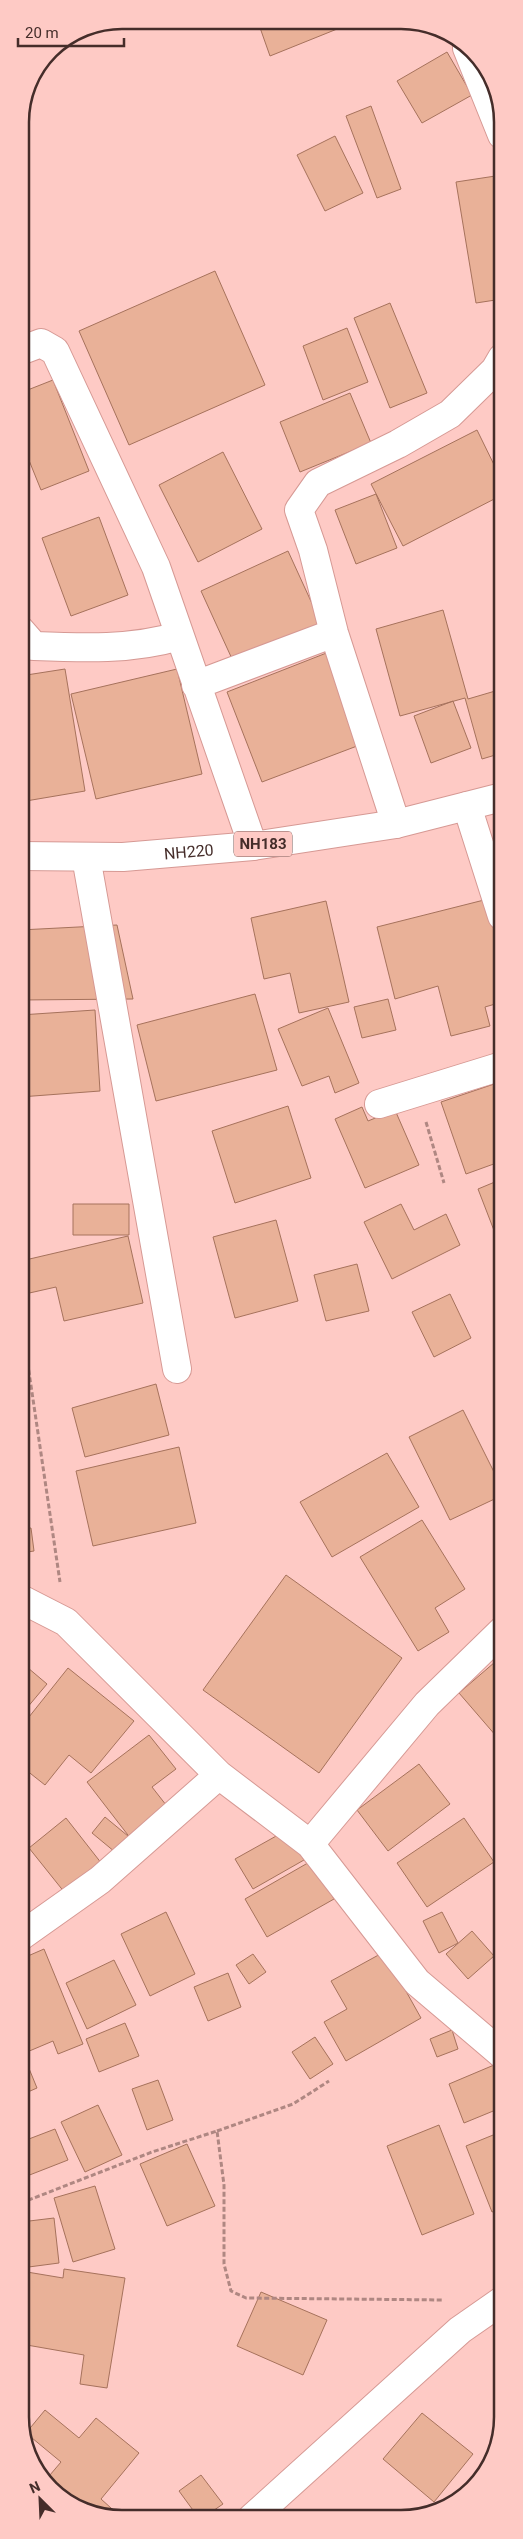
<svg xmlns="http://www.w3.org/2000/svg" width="523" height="2539" viewBox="0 0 523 2539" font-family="Roboto,sans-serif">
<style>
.building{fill:#e9b198;stroke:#a6725c}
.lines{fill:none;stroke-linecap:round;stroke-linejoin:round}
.minor-casing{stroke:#d69994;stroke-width:30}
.major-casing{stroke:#d69994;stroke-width:30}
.highway-casing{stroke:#d69994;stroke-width:30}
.path{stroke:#af8782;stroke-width:3;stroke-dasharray:5 2.5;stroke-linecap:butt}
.minor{stroke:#fff;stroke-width:28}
.major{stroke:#fff;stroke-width:28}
.highway{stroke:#fff;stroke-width:28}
.labels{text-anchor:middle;stroke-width:4;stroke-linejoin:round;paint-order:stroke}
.shield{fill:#fecac5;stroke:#7c5c58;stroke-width:1}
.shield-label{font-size:15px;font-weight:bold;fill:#452d2a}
.street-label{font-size:16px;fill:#452d2a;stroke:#fecac5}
.rim{fill:none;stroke:#452d2a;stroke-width:2.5}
</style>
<rect width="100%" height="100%" fill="#fecac5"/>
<path class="building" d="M258,22L352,23L270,56Z
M447,52L472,95L422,123L397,81Z
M371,106L401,189L377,198L346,116Z
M335,136L363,193L325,211L297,155Z
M502,175V299L476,303L456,182Z
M215,271L265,385L129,445L79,331Z
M390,303L427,393L390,408L354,318Z
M347,328L368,382L323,400L303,346Z
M53,380L89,471L41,490L20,438V393Z
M350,393L371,443L300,472L280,422Z
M477,430L502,481V495L403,546L371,484Z
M223,452L262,529L198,562L159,485Z
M376,494L397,548L356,564L335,510Z
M99,517L128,595L71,616L42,538Z
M288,551L325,632L238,672L201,591Z
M443,610L468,699L502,689V753L482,759L465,698L400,716L376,629Z
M329,652L365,743L262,782L227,692Z
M65,669L85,791L20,802V676Z
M177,669L202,774L96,799L71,694Z
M453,701L471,748L431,763L414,716Z
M488,899L502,957V1002L485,1007L490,1026L451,1036L438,986L395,999L377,927Z
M326,901L349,1002L299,1013L290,973L264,979L251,918Z
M117,925L133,999L20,1000V930Z
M255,994L277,1070L156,1101L137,1025Z
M388,999L396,1030L362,1038L354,1007Z
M328,1008L359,1083L335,1093L329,1076L302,1086L278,1029Z
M95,1010L100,1091L20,1097V1015Z
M500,1082L502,1090V1161L466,1174L441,1102Z
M288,1106L311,1178L235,1203L212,1131Z
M362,1107L368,1121L395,1110L419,1165L365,1188L335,1119Z
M502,1179V1246H500L478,1189Z
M73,1204H129V1235H73Z
M401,1204L414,1230L446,1214L460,1245L392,1279L364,1222Z
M276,1220L298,1301L235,1318L213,1237Z
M128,1236L143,1303L64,1321L56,1287L25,1294L21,1274V1261Z
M357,1264L369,1311L326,1321L314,1275Z
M450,1294L471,1338L434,1357L412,1312Z
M156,1384L169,1435L85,1457L72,1408Z
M463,1410L503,1490V1495L450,1520L409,1437Z
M179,1447L196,1523L93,1546L76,1471Z
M387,1453L419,1507L332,1557L300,1502Z
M422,1520L465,1589L435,1608L449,1632L418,1651L360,1557Z
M31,1528L34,1551L21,1553V1529Z
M286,1575L402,1658L319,1773L203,1690Z
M21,1662L47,1684L21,1715Z
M495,1662L503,1670V1744L459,1693Z
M68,1668L134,1721L91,1773L69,1755L45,1785L21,1766V1727Z
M149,1735L176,1769L152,1787L170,1810L131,1839L87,1782Z
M419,1764L450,1804L388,1851L357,1810Z
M105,1817L128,1836L115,1852L92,1833Z
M66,1818L102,1864L65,1893L29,1848Z
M464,1818L494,1862L427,1907L397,1863Z
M287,1830L304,1860L253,1889L235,1859Z
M503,1855V1873L494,1861Z
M313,1860L334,1899L267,1937L245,1899Z
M166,1912L195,1974L150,1996L121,1934Z
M442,1912L458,1943L439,1953L423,1921Z
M472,1931L494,1956L468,1979L446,1954Z
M44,1949L83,2044L58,2054L53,2041L27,2052L21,2037V1959Z
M384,1952L421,2018L346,2061L324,2022L347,2009L331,1981Z
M253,1954L266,1972L249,1984L236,1965Z
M114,1960L136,2005L87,2029L66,1983Z
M228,1973L241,2007L208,2021L194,1987Z
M125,2023L139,2056L99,2072L86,2039Z
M452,2030L458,2049L437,2057L430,2039Z
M315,2037L333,2064L310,2079L292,2052Z
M21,2049L37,2088L21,2095Z
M494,2065L503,2085V2107L464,2123L449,2084Z
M158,2080L173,2120L147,2130L132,2089Z
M98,2105L122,2155L85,2172L61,2122Z
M439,2125L474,2214L422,2235L387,2146Z
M55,2129L68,2160L27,2176L21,2159V2142Z
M503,2131V2208L492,2212L466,2146Z
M187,2144L215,2206L167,2226L140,2164Z
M95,2186L115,2249L73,2262L54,2198Z
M54,2218L59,2263L21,2268V2222Z
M64,2269L125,2278L107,2388L80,2384L84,2355L21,2344V2271L63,2278Z
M261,2292L327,2320L303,2375L237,2346Z
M45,2410L79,2438L96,2418L139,2453L101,2499L121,2517H102L45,2485L44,2482L61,2462L26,2433Z
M422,2413L473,2454L434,2502L383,2459Z
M201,2475L223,2504L204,2517H198L179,2491Z"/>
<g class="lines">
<g class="minor-casing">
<path id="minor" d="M467,48L502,135
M20,351L41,343L55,351L156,567L253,846
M20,630L34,646C83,648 132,650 179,636
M196,685L334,633
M467,806L502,916
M396,824L334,633L313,550L299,510L318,483L398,444L450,414L495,370L502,358
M86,857L177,1369
M379,1104L502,1066
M21,1599L66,1622L219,1775L310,1844L417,1982L503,2055
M310,1844L427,1704L503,1630
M21,1936L100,1880L219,1775"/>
</g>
<g class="major-casing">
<path id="major" d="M252,2518L460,2330L503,2300"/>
</g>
<g class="highway-casing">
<g id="highway">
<path id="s1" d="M20,856L123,857L253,846L396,824L502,797"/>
</g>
</g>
<path class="path" d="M426,1122L444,1183
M21,1318L60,1582
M217,2131L293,2104L329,2081
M21,2203L152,2152L217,2131L224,2185V2264L231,2291L246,2298L444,2300"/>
<use href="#minor" class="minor"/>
<use href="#major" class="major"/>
<use href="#highway" class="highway"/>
</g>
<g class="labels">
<rect class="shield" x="234" y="831.5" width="58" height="25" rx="4"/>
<g class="shield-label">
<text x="263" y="849">NH183</text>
</g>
<g class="street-label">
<text dy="6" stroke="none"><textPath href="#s1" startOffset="169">NH220</textPath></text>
</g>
</g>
<path d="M0 0H523V2539H0ZM122 29H401A93 93 0 0 1 494 122V2417A93 93 0 0 1 401 2510H122A93 93 0 0 1 29 2417V122A93 93 0 0 1 122 29Z" fill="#fecac5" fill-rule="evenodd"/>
<path class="rim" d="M122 29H401A93 93 0 0 1 494 122V2417A93 93 0 0 1 401 2510H122A93 93 0 0 1 29 2417V122A93 93 0 0 1 122 29Z"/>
<g transform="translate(40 2499) rotate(336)" stroke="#fecac5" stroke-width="4" paint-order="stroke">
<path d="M0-4L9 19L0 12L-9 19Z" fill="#452d2a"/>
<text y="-8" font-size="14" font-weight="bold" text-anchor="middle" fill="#452d2a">N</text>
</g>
<path d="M18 38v8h106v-8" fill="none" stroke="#452d2a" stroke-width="2.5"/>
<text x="25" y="38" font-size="15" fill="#452d2a" stroke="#fecac5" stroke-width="4" paint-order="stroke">20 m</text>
</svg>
